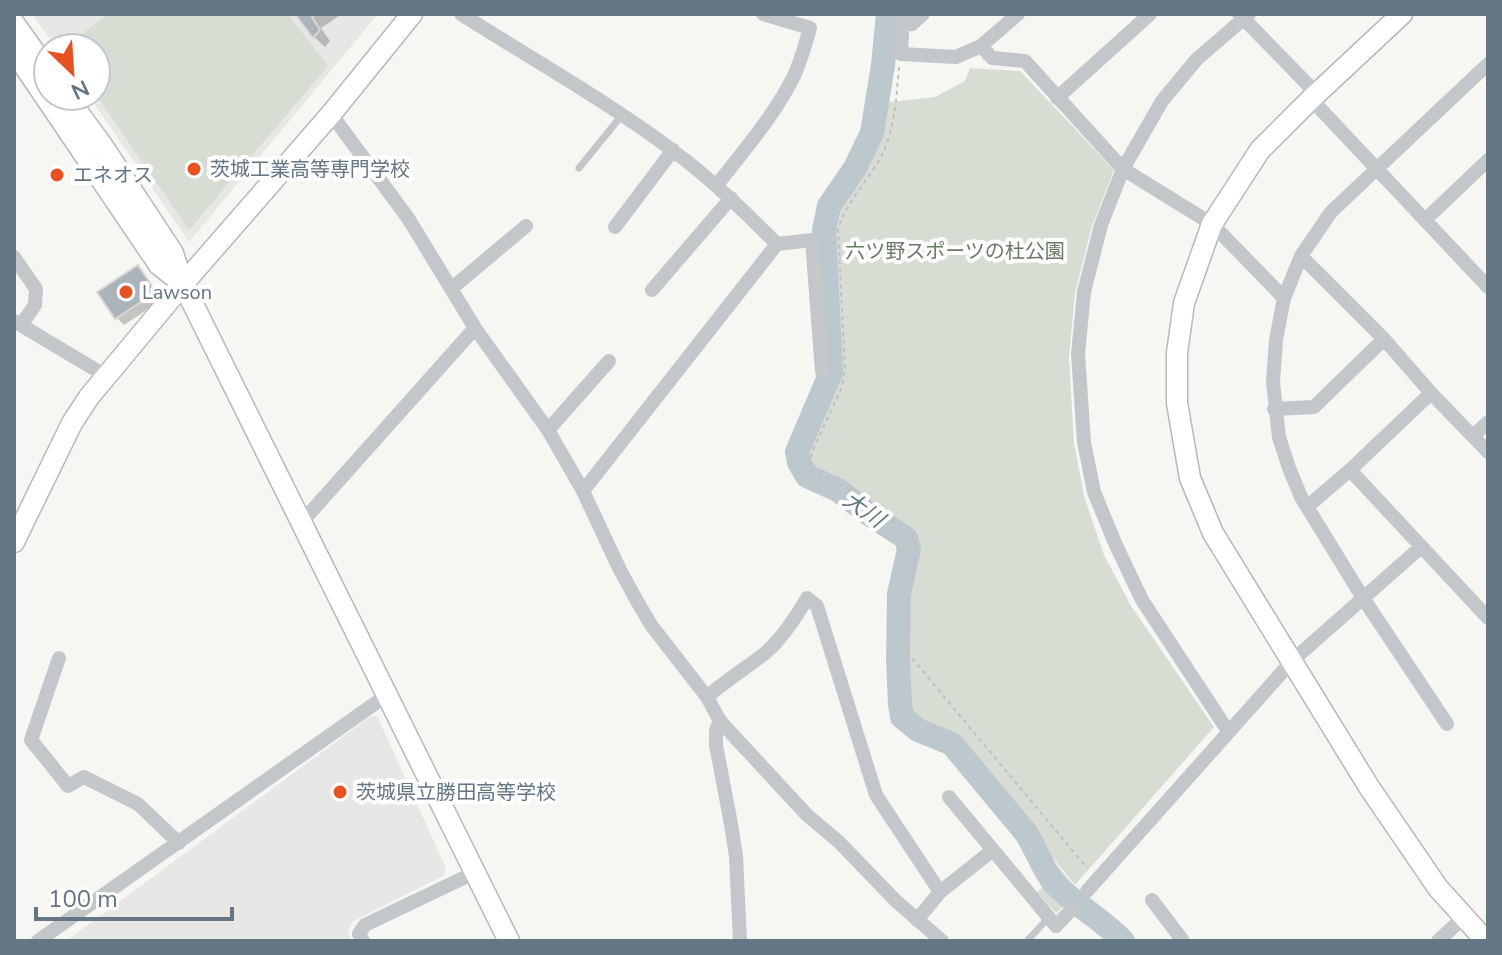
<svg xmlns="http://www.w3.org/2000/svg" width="1502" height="955" viewBox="0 0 1502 955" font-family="'Nunito Sans','Noto Sans JP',sans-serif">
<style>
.built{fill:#e7e8e6}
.green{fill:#d7ddd3}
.shadow{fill:#0003}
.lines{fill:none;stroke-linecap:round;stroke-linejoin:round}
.river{stroke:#bcc8cd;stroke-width:24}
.building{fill:#abb4b9;stroke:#d7d7d5;stroke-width:2}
.secondary-casing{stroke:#b3b9bd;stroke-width:23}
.path{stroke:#bdbfc1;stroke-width:2;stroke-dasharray:4 4;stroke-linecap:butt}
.lane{stroke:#c3c7ca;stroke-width:7}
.street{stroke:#c3c7ca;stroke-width:14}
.secondary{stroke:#fff;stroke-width:20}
.poi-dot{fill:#e85121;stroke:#fff;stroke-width:3}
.labels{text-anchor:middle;stroke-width:8;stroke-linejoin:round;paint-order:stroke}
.poi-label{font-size:20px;fill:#647684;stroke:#fff;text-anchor:start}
.park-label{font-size:20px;fill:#687b63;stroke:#fff}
.water-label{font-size:22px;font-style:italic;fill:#5f7781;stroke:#fff}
</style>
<rect width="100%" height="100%" fill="#f6f6f2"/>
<path class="built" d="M32,14H378L189,242L89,96H96V48H56Z
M371,716H377L446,868L445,875L352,922L348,932L352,941H66Z"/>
<path class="green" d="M108,14H288L328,66L189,230L96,95V48H63Z
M970,68L1020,71L1114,170L1092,226L1075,293L1069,357L1074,443L1084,496L1104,555L1131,606L1214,727L1075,885L956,741L914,720L905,710L901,652L902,606L912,555L911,541L904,533L874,513L845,490L809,472L801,462L800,452L833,373L827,231L832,207L857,169L874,132L881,103L935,97L965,81Z
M1056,864L1079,892L1056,913L1037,892L1056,878Z"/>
<path class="shadow" d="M297,14H342L321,28L330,41L325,47L314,37Z
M138,268L145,275L162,300L124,325L117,318Z"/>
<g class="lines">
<path class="river" d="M888,14L883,65L872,133L855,168L829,206L824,230L831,372L797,452L799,462L807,476L838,490L869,514L906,538L909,549L899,594L898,660L900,704L902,717L918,730L952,744L1026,833C1036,848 1043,870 1054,883C1075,905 1102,919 1123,941"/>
</g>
<path class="building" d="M295,14H316L312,17L320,30L313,38Z
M138,265L156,292L115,319L97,292Z"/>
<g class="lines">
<g class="secondary-casing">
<path id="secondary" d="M1402,14L1311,99L1260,150L1212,224L1184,303L1177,353V403L1190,478L1213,533L1369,787L1438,888L1486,941
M14,23L48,71
M14,51L159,265L183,284
M66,96L102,145L173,253L183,284L509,941
M14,542L72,423L89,397L183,284L331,114L412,14"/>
</g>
<path class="path" d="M899,67C896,101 895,134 877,164C863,186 846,204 838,229L845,369L842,387L812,452L810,464L812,470L852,491L912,535L917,552L908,594L906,651L1087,868
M825,243L838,242"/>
<path class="lane" d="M579,168L622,115
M1027,941L1049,917"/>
<path class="street" d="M461,14C532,59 605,100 672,150C710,178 743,210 777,244L583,491
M903,14L901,54L956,57L981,46L1018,14
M1239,14L1317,94
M902,25L912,24L923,14
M981,46L992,58L1025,61L1123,169L1212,224L1284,298
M1057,98L1150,14
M1311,99L1488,287
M331,114L408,218L475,328L548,430L583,491L620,570L637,601L651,625L707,697L720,721L807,815L839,842L896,901L942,941
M717,185C744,150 774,116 794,76C801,61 805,45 810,28L763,14
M1425,220L1488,160
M615,227L673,150
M777,244L812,240L822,372
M1301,256L1384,339
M14,257L36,289L35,305L21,325
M451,289L526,226
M652,290L731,198
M14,321L106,376
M1274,409L1314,407L1384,339L1431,393L1488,452
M548,430L609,361
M1473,436L1488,422
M1350,470L1488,618
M1307,507L1350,470L1431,393
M301,523L475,328
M59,658L31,740L68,786L84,777L138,804L179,843
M707,697C725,681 745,669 764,654C782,639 795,619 807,598L817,606L876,795L940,892
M720,721L716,730V745L731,824L736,856L740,941
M1447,724L1363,598L1301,497L1289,468L1279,437L1273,382L1276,340L1284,298L1301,256L1331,212L1488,64
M1228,731L1142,600L1115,543L1094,492L1084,442L1078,354L1084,292L1101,225L1123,169L1162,101L1197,59L1249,14
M949,797L993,850
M1087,891L1293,660L1421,547
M1152,900L1183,941
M917,920L940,892L993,850L1056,926L1073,908
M38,941L387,695
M363,941L359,934L365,925L476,872
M1438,941L1464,917"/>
<use href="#secondary" class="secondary"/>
</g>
<g class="poi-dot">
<circle cx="194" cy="169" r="8"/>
<circle cx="57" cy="175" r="8"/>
<circle cx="126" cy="292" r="8"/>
<circle cx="340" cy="792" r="8"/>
</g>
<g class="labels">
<g class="poi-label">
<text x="210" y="176">茨城工業高等専門学校</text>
<text x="73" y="182">エネオス</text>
<text x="142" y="299">Lawson</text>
<text x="356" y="799">茨城県立勝田高等学校</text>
</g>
<g class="park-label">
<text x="955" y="258">六ツ野スポーツの杜公園</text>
</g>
<g class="water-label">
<text transform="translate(864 509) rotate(35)" y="8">大川</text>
</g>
</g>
<rect width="1502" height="955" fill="none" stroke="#647684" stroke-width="32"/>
<g transform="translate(72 72) rotate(155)"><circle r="38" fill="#ffffff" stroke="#c1c8ce" stroke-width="2"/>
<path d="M0-6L14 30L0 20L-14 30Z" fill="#e85121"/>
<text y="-12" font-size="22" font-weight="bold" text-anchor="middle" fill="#647684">N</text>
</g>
<path d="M36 907v12h196v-12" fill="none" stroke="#647684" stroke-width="4"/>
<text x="48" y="907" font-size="24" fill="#647684" stroke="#ffffff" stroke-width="6" paint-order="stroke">100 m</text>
</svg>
